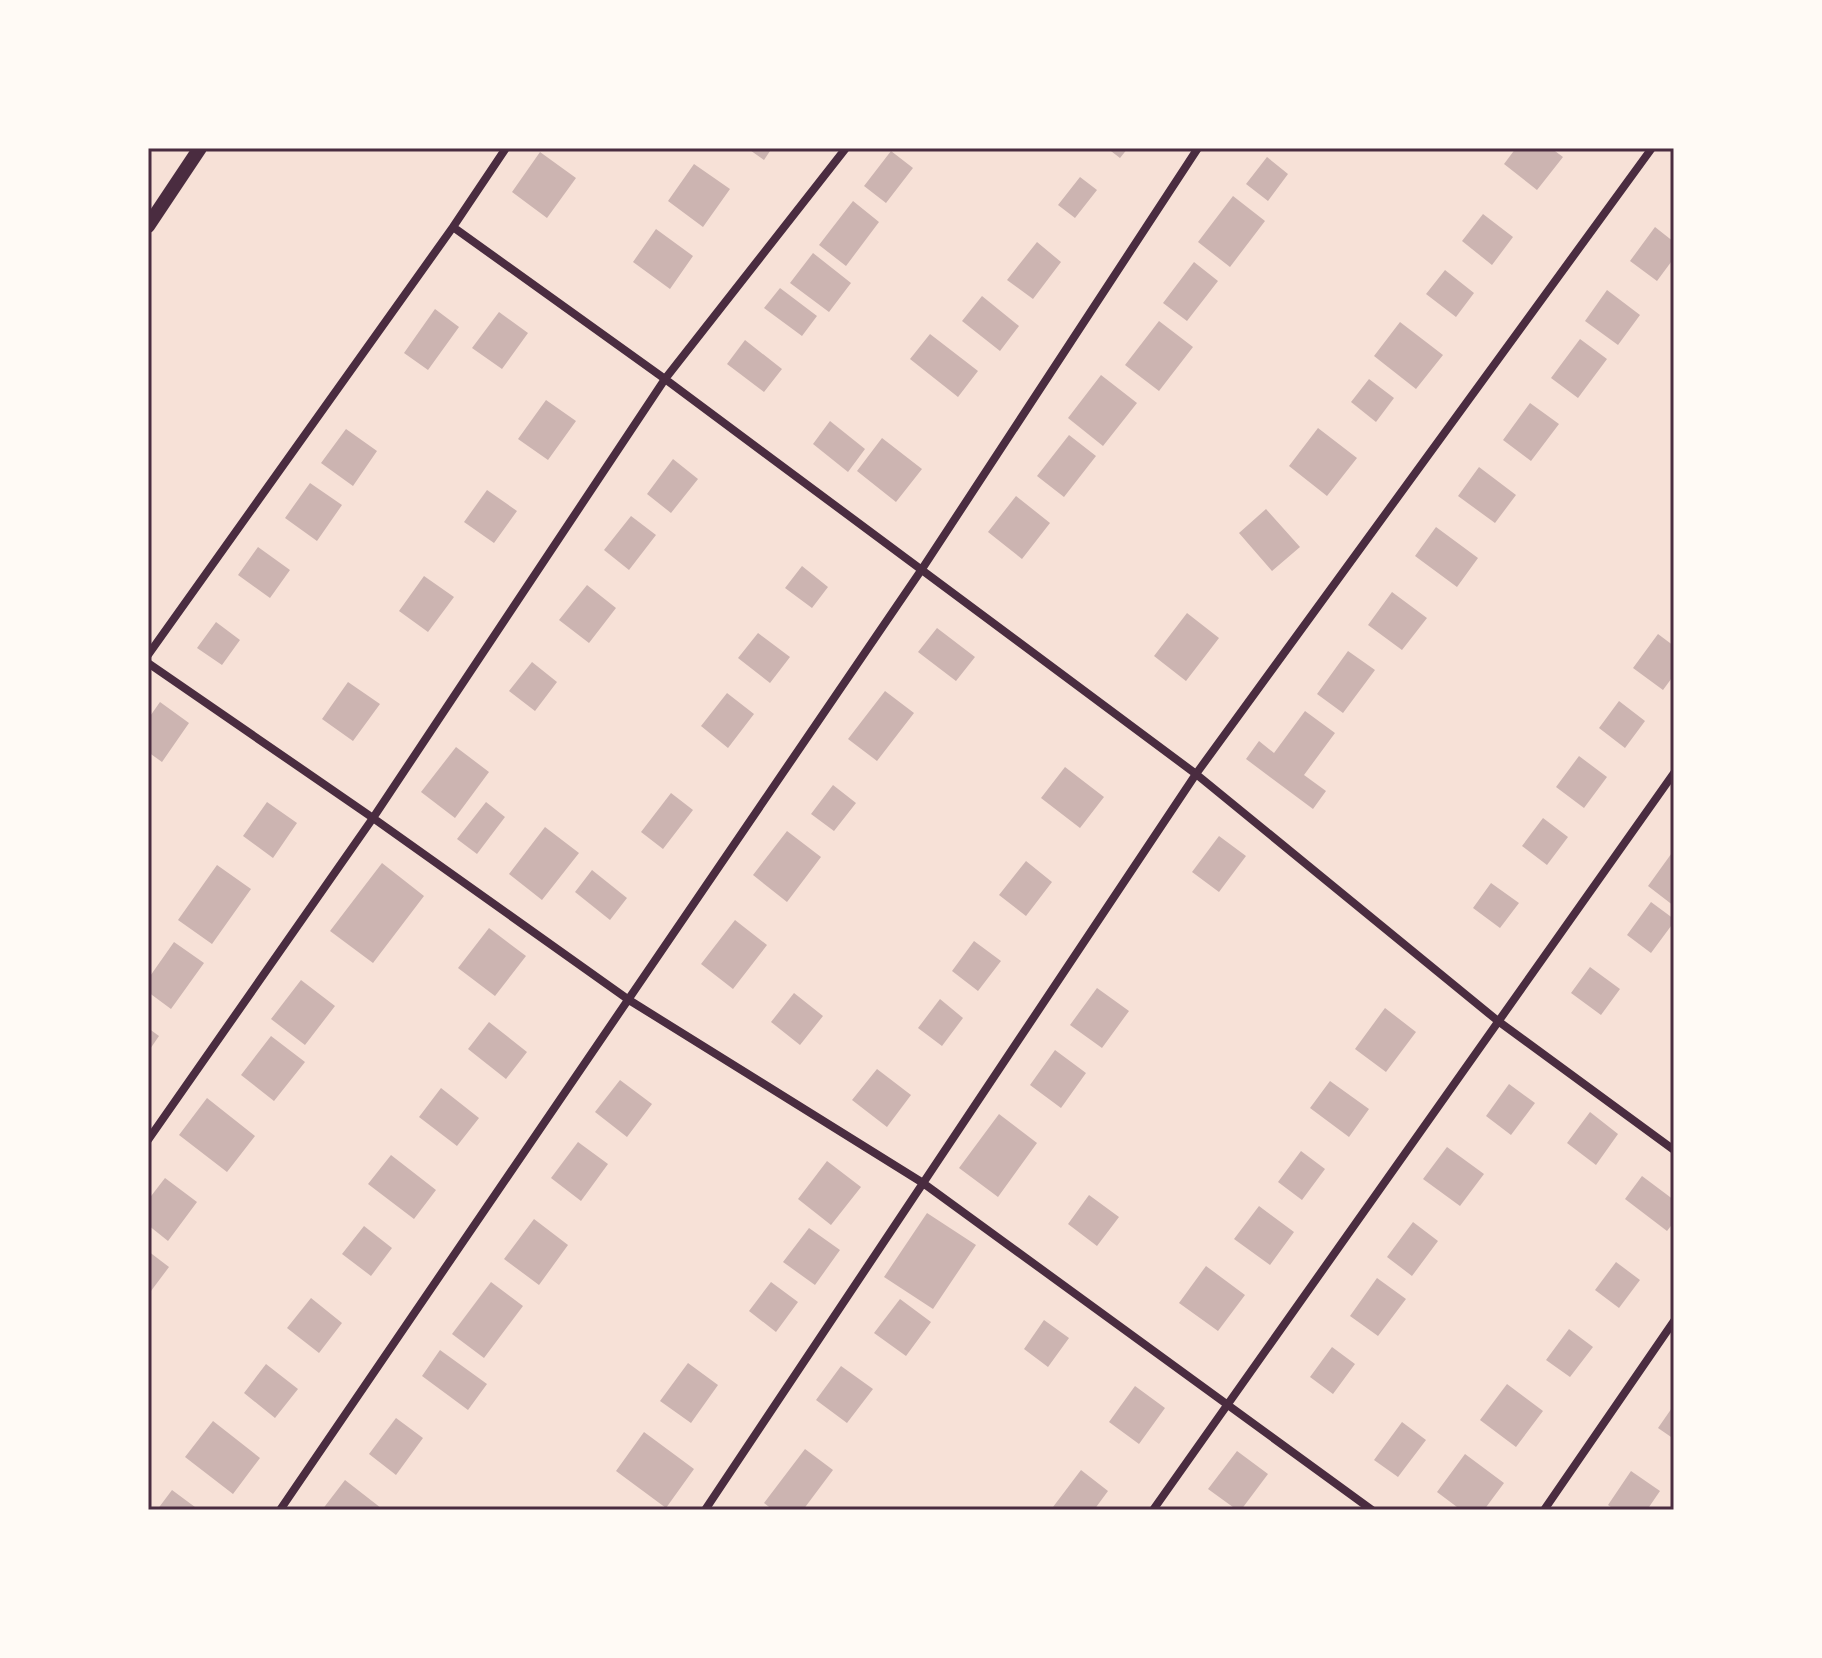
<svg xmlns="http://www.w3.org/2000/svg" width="1822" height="1658" viewBox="0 0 1822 1658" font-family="'Golos Text',sans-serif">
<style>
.building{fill:#ccb4b1}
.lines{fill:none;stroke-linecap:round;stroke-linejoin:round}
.minor{stroke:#4a2c40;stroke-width:8}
.tertiary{stroke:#4a2c40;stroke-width:14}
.neatline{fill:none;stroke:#4a2c40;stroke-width:3}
</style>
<rect width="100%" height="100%" fill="#f7e1d7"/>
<path class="building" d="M747,148H772L764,160Z
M1107,148H1128L1120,158Z
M1516,148H1551L1563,157L1537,190L1504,164Z
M891,151L913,168L886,203L864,186Z
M540,152L576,178L547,218L512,192Z
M1267,157L1288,174L1268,201L1246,184Z
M694,164L730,189L703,227L668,201Z
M1080,177L1097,190L1075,218L1058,205Z
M1233,196L1265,221L1230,267L1198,242Z
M853,201L879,222L846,266L819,245Z
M1483,214L1513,237L1492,265L1462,241Z
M1655,227L1674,242V258L1657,281L1630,261Z
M656,229L693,256L670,289L633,262Z
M1037,242L1061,262L1033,299L1007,280Z
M813,253L851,283L829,312L790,283Z
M1194,262L1218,281L1187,321L1163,303Z
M1445,270L1474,293L1456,317L1426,294Z
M780,288L817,316L802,336L764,308Z
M1607,290L1640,315L1618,345L1585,321Z
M982,296L1019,326L1000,351L962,321Z
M435,309L459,327L428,370L404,353Z
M499,312L528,333L502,369L472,348Z
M1159,321L1193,347L1159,391L1125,365Z
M1400,322L1443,355L1416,389L1374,356Z
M930,334L978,371L958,397L910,359Z
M1580,339L1607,359L1578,398L1551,378Z
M745,340L782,369L764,392L727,364Z
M1101,375L1137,403L1103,446L1068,418Z
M1369,379L1394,398L1376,422L1351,402Z
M546,400L576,421L548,460L518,439Z
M1530,403L1559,424L1531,461L1503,440Z
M830,421L865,449L848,472L813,444Z
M1318,428L1357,458L1327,496L1289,466Z
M346,429L377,451L353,486L321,463Z
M1069,435L1096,456L1064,497L1037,476Z
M882,438L922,469L896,502L857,471Z
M673,459L698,479L671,513L647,494Z
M1479,467L1516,495L1495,523L1458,496Z
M310,483L342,505L317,541L285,518Z
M487,490L517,511L494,543L464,522Z
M1016,496L1050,523L1022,559L988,532Z
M1266,509L1300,547L1272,571L1239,533Z
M631,516L656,535L629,570L604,550Z
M1436,527L1478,558L1457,587L1415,556Z
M258,547L290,570L270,598L238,575Z
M802,566L828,587L812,608L785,588Z
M424,576L454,597L428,632L399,611Z
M587,585L616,608L589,643L559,620Z
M1392,592L1427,618L1402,650L1368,625Z
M1187,613L1219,638L1186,681L1154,656Z
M216,622L240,640L222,665L197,648Z
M937,628L975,657L956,681L918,652Z
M758,633L790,657L770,683L738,658Z
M1658,634L1674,646V675L1663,690L1633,668Z
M1348,651L1375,670L1343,713L1317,694Z
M532,662L557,682L535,711L509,691Z
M348,682L380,704L353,741L322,719Z
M885,691L914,713L877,761L848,739Z
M727,693L754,714L728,748L701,726Z
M1619,701L1645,721L1625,748L1599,728Z
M160,702L189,723L162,762L148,752V719Z
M1305,711L1335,733L1304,775L1326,791L1313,809L1246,759L1259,741L1274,753Z
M456,747L489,772L455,818L421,792Z
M1579,756L1607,777L1584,808L1556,787Z
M1065,767L1104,797L1080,828L1041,798Z
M833,785L856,803L834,831L811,814Z
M671,793L693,810L663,849L641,832Z
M267,802L297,823L273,858L243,836Z
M486,802L505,817L477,854L457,839Z
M1543,818L1568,837L1547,865L1522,846Z
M545,827L579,853L542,900L509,874Z
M787,831L821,857L787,902L753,875Z
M1219,836L1246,856L1219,892L1192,872Z
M1674,850V906L1648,886Z
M1026,861L1052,882L1026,916L999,895Z
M382,863L424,896L373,963L330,931Z
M217,865L251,889L212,944L178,920Z
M592,870L627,898L610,920L575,892Z
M1491,883L1519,903L1500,928L1473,908Z
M1651,902L1674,919V922L1651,953L1627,935Z
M735,920L767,945L733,989L701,964Z
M489,928L526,956L495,996L458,968Z
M974,941L1001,961L978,991L952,971Z
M174,942L204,963L171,1009L148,992V979Z
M1590,967L1620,989L1601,1015L1571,993Z
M301,980L335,1006L305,1045L271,1019Z
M1097,988L1129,1011L1102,1048L1070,1025Z
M794,993L823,1016L800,1045L771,1022Z
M940,999L963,1018L942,1046L918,1028Z
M1385,1008L1416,1032L1386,1072L1355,1049Z
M489,1022L527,1052L506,1079L468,1049Z
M148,1028L159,1036L148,1052Z
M271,1036L305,1062L274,1101L241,1075Z
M1055,1050L1086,1073L1061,1108L1030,1085Z
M877,1069L911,1095L887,1127L852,1100Z
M620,1080L652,1104L627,1137L595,1112Z
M1330,1081L1369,1109L1349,1137L1310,1108Z
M1509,1084L1535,1103L1511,1135L1486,1116Z
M441,1088L479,1118L457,1146L419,1117Z
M207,1098L255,1136L227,1172L179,1135Z
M1590,1112L1618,1134L1596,1165L1567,1143Z
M999,1114L1037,1143L998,1197L959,1168Z
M578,1142L608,1164L581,1201L551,1178Z
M1447,1147L1484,1174L1460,1206L1423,1179Z
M1301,1151L1325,1169L1302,1200L1278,1182Z
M391,1155L436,1190L414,1219L368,1184Z
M827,1161L861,1187L831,1225L798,1199Z
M1642,1176L1674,1200V1222L1667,1231L1625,1199Z
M165,1178L197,1202L168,1241L148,1225V1200Z
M1089,1195L1119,1217L1097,1246L1068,1224Z
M1259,1206L1294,1232L1270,1265L1234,1239Z
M927,1213L976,1245L933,1309L884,1277Z
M534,1219L568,1245L539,1285L504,1259Z
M1413,1222L1438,1241L1412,1276L1387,1257Z
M364,1226L392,1248L371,1276L342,1254Z
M809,1228L840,1250L815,1285L783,1262Z
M148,1251L169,1267L148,1295Z
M1616,1262L1640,1280L1619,1308L1595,1290Z
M1206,1266L1245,1295L1218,1331L1179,1303Z
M1377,1278L1406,1299L1378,1336L1350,1316Z
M491,1282L523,1306L484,1358L452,1334Z
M771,1282L798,1302L776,1332L749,1311Z
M311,1298L342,1323L319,1353L287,1328Z
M900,1299L931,1322L906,1356L874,1333Z
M1044,1320L1069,1338L1048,1367L1024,1349Z
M1569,1329L1593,1347L1570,1377L1546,1360Z
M1332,1347L1355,1364L1333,1394L1310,1377Z
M440,1350L487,1384L468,1410L422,1376Z
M688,1363L718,1385L691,1423L660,1401Z
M266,1364L298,1389L275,1418L244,1393Z
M841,1366L873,1389L847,1423L816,1400Z
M1507,1384L1543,1411L1516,1447L1480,1420Z
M1135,1386L1165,1408L1139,1444L1109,1422Z
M1674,1405V1439L1658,1428Z
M396,1418L423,1438L396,1475L369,1454Z
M213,1421L260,1458L233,1494L185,1457Z
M1402,1422L1426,1440L1398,1477L1374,1460Z
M644,1432L694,1469L666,1508L616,1471Z
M805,1449L833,1470L803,1510H773L764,1503Z
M1237,1451L1268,1474L1241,1510H1237L1208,1489Z
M1465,1454L1504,1483L1484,1510H1461L1437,1492Z
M1081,1470L1108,1491L1094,1510H1057L1053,1507Z
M1631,1471L1660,1491L1647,1510H1615L1608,1505Z
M345,1480L381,1508L379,1510H322Z
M172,1490L199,1510H157Z"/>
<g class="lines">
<path class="minor" d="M453,227L665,379L1196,774L1498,1021L1674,1150
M148,655L453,227L506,148
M148,663L373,818L629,1000L923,1183L1372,1510
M148,1140L373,818L665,379L846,148
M280,1510L922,569L1198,148
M705,1510L1196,774L1652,148
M1153,1510L1674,773
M1544,1510L1674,1321"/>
<path class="tertiary" d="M148,226L200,148"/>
</g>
<rect width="1822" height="1658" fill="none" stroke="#fffaf5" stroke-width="300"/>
<rect x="150" y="150" width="1522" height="1358" class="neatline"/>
</svg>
